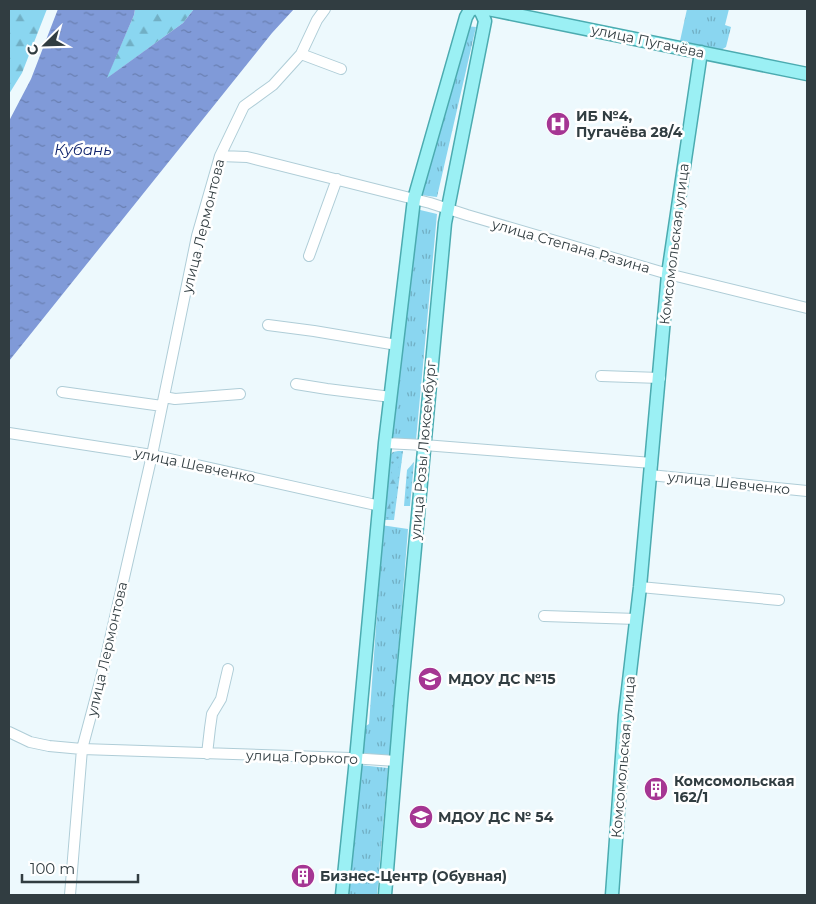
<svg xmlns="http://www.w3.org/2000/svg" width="816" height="904" viewBox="0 0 816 904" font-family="Montserrat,sans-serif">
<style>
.grass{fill:url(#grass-dots)}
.forest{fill:url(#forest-firs)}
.park{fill:url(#park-tufts)}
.water{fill:url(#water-ripples)}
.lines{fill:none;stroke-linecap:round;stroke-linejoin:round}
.minor-casing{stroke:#afcdd7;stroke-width:12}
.major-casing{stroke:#4babb0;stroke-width:15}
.minor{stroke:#fff;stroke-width:10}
.major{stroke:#9bf0f4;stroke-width:12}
.labels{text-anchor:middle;stroke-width:5;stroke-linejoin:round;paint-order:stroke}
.street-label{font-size:14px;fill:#313d41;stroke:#fff}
.poi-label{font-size:14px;font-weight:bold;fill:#313d41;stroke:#fff;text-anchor:start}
.water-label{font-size:15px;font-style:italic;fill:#12266e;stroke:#fff}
</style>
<defs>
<pattern id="grass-dots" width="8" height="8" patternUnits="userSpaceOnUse" patternTransform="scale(1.25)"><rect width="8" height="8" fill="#8ad6f0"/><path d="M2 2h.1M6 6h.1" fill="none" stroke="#71afc4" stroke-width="1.8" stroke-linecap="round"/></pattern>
<pattern id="forest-firs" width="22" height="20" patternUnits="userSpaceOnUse" patternTransform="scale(1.25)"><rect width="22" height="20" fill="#8ad6f0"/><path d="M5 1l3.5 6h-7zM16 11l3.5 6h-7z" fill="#71afc4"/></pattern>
<pattern id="park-tufts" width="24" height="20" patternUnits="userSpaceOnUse" patternTransform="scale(1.25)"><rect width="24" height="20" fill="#8ad6f0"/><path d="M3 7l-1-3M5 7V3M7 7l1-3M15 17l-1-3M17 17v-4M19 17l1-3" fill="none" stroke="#71afc4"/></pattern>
<pattern id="water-ripples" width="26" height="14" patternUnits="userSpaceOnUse" patternTransform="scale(1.25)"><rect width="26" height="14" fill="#809ad8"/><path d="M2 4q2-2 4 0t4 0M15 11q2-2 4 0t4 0" fill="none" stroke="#697fb1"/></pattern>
</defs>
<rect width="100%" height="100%" fill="#edf9fd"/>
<path class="grass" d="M398,451H403L394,520H382L388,457L393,452Z
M414,462L410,506H404L407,470Z"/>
<path class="forest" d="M9,9H47L22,73L9,94Z
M135,9H194L183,23L106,79L134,15Z
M394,463H398L399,469L395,500L390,501L391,518L386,517L385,511L387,489L393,479L391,467Z"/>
<path class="park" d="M687,9H729L725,25L731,27L726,47L721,50L680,41Z
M466,26L476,27L437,197L420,195Z
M416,209L437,214L416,440H390Z
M381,525L408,529L390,756L362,753L364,727L369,724L379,585L376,581Z
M360,765L388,768L377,895H349Z"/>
<path class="water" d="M58,9H135L134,15L107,78L183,23L194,9H294L272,33L9,361V121L31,79Z"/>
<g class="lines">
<g class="minor-casing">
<path id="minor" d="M301,54L341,69
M220,156L247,157L430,203L467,215L668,274L807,308
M309,256L337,179
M268,325L314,331L397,345
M601,376L660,378
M296,384L327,389L391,397
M62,392L162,406
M164,397L175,399L240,394
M9,433L152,455L380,506
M385,443L424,445L652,463
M650,475L807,491
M640,587L779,600
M544,616L637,619
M9,732L30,742L49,746L82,749L351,758L396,761
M207,754L210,728L212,714L221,699L228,669
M70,895L82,749L102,674L152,455L197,236L220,156L244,106L273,85L301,54L317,20L325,9"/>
</g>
<g class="major-casing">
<path id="major" d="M488,9L807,74
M342,895L356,759L385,443L414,199L466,17L470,10L473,9
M385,895L401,699L445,223L485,21L482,14L479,9
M612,895L625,715L640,587L668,274L701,52"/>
</g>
<use href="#minor" class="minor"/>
<use href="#major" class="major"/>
</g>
<defs>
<g id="hospital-disc" transform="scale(1.25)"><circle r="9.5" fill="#a53693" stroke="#fff"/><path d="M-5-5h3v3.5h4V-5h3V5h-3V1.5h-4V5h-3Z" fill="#fff"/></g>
<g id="school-disc" transform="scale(1.25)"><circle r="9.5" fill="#a53693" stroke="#fff"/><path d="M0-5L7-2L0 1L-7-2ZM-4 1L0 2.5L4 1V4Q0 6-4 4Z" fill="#fff"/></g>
<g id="building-disc" transform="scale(1.25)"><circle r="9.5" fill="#a53693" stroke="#fff"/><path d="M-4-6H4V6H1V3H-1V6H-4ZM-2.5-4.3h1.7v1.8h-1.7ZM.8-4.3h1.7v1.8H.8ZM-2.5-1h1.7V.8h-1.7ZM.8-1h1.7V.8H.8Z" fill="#fff"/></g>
</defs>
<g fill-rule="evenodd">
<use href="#hospital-disc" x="558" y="124"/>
<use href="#school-disc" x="430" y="679"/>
<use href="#building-disc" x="656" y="789"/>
<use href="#school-disc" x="421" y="817"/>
<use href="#building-disc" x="303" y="876"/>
</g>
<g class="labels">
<g class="street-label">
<text transform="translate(648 41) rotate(12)" y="5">улица Пугачёва</text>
<text transform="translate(203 226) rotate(-76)" y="5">улица Лермонтова</text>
<text transform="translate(674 244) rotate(-83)" y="5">Комсомольская улица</text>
<text transform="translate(571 246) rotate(16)" y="5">улица Степана Разина</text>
<text transform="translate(423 450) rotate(-85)" y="5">улица Розы Люксембург</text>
<text transform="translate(195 465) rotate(12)" y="5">улица Шевченко</text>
<text transform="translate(729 483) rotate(6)" y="5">улица Шевченко</text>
<text transform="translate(107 649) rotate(-77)" y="5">улица Лермонтова</text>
<text transform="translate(302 757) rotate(2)" y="5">улица Горького</text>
<text transform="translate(623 757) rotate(-85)" y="5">Комсомольская улица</text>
</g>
<g class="poi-label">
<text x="576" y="121">ИБ №4,<tspan x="576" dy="16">Пугачёва 28/4</tspan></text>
<text x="448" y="684">МДОУ ДС №15</text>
<text x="674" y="786">Комсомольская<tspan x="674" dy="16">162/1</tspan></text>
<text x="438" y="822">МДОУ ДС № 54</text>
<text x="320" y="881">Бизнес-Центр (Обувная)</text>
</g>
<g class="water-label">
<text x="83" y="155">Кубань</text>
</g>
</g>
<rect width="816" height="904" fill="none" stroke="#313d41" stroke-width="20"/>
<g transform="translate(45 45) rotate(247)" stroke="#ffffff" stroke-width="4" paint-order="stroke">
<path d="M0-4L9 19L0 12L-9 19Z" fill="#313d41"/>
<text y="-8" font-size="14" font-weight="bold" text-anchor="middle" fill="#313d41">С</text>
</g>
<path d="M22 874v8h116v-8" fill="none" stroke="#313d41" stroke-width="2.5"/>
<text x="30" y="874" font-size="15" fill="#313d41" stroke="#ffffff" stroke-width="4" paint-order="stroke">100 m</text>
</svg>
